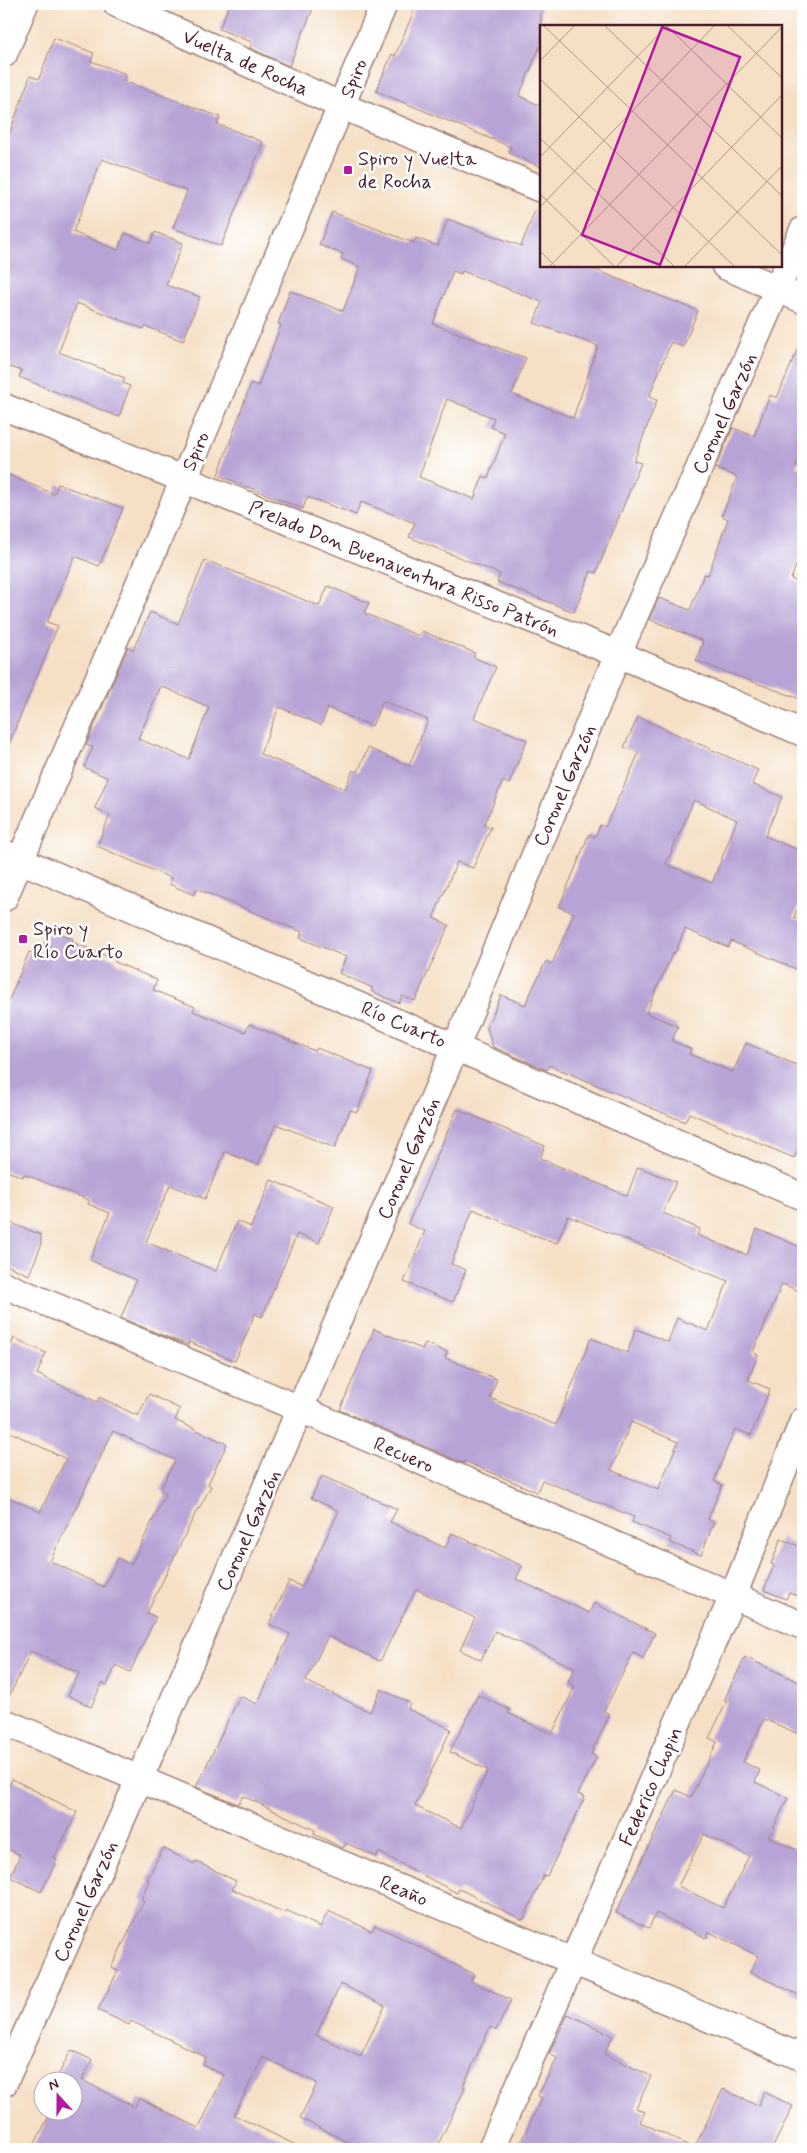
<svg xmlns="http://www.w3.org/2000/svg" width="807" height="2153" viewBox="0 0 807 2153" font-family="Mynerve,sans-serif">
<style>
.building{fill:#b7a3d5;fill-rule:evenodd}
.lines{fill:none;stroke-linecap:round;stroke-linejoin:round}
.street-casing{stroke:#a08078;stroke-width:29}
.street{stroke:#fff;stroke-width:26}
.poi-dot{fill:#b5179e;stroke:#fff;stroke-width:2}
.labels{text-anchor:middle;stroke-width:5;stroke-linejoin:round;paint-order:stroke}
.street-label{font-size:20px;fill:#4a1f2b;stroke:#fff}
.poi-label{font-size:20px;fill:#4a1f2b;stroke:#fff;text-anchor:start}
.inset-road{fill:none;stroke:#b19388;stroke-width:1}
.view{fill:#b5179e;fill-opacity:0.15;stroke:#b5179e;stroke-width:2.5}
.inset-edge{fill:none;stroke:#4a1f2b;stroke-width:2.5}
</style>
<rect width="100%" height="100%" fill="#fff"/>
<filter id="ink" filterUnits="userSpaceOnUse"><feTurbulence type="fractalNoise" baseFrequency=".02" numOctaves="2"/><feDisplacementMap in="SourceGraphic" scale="10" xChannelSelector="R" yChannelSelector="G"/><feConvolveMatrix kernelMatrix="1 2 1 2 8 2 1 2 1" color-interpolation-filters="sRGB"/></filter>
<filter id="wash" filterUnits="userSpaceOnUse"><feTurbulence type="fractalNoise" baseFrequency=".0096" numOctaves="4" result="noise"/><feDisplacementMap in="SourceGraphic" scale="20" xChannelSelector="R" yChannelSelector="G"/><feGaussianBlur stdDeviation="1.12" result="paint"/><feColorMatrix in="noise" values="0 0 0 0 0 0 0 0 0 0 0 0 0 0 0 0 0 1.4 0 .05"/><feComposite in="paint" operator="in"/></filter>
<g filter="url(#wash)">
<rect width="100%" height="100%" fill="#f5e0c6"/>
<g id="blocks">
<path class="building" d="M230,4H315L289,66L250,48L252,42L219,29Z
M417,4H541V44L519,96L541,106V167L509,153L511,147L376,91L392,54L395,56Z
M54,38L94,53L91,61L126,74L124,81L220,117L217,124L263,142L221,246L173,228L187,191L102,159L73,232L118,250L125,233L150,243L155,232L183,243L166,285L200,297L183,341L145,326L144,329L77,303L59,352L125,378L123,383L130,386L119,417L19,377L22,371L4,365V149L30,76L39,79Z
M538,203L541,204V266H586L698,311L683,347L671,342L649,397L657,400L634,461L641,463L596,573L591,571L574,612L497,582L500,574L409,537L415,523L361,502L356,515L307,497L303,509L218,475L251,383L258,386L281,325L278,324L290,291L343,311L360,267L341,259L343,254L319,245L332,212L414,243L416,238L438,246L448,219L521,246ZM453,271L461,274L462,271L542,302L534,323L598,346L573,418L512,394L526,358L433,324ZM447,399L494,418L491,427L505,433L488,478L483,476L474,499L419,477Z
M803,336V448L796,467L803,470V546L791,579L803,584V700L696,661L703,641L649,619L659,598L690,610L704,574L708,575L728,519L722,516L737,477L715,468L733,428L754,436L770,395L777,398Z
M4,473L54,494L58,484L123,508L99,566L75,556L47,622L58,626L4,755Z
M205,560L319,606L328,586L369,603L364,613L419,636L422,631L475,653L473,657L496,667L474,718L527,740L509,784L503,781L484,825L491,827L473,868L457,862L433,918L449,925L415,1001L402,996L399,1003L371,991L373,988L339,973L346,957L300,938L302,932L197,889L194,895L169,884L171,878L97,846L110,815L95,808L108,778L84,767L93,747L86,745L128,647L133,650L150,612L178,624ZM161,686L209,707L189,759L138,739ZM383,701L428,720L409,766L368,748L358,772L353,770L345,789L260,754L279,707L321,725L328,708L372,726Z
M638,717L758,770L752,784L782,797L765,836L803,852V897L794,917L803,921V972L731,941L728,947L685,929L675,953L673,952L646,1013L678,1026L672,1041L691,1049L689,1054L733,1072L746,1043L803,1068V1138L794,1158L689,1113L685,1122L549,1065L547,1070L493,1047L487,1028L501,995L525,1005L546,961L552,964L574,913L559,907L577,864L589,834L595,837L600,825L605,827L639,753L624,747ZM694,800L737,820L712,883L666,864Z
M50,929L73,939L72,942L116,960L115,962L157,980L153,990L195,1007L193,1011L245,1032L249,1024L315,1051L317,1048L373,1071L357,1112L350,1110L335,1148L276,1124L258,1165L225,1152L205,1199L170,1185L146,1242L216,1271L237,1221L251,1227L271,1180L334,1206L319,1243L297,1234L262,1317L255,1314L235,1361L189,1342L188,1345L162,1335L121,1318L136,1280L90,1260L110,1213L88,1204L89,1200L24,1174L23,1177L4,1170V1012L29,952L39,956Z
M457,1109L545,1146L540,1158L627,1196L638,1167L676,1182L663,1213L700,1229L697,1235L747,1255L757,1229L803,1248V1276L797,1290L782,1284L753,1352L758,1355L748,1380L770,1389L751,1435L735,1429L714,1481L722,1485L708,1519L714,1522L701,1555L669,1542L671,1538L632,1522L634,1517L542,1480L537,1492L464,1461L463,1463L340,1410L374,1329L422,1349L425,1343L447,1352L445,1358L497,1379L490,1398L556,1425L591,1338L627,1353L636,1329L668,1342L677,1318L708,1331L728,1281L568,1216L557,1243L534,1235V1236L473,1209L451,1264L466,1270L453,1302L404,1282L425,1231L408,1224ZM631,1422L678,1442L658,1490L611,1470Z
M4,1220L41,1235V1246L29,1275L4,1264Z
M14,1338L46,1353L37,1374L97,1402L99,1397L138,1416L149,1394L180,1409L175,1420L227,1444L208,1484L211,1486L199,1509L198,1508L147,1613L156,1617L130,1672L116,1665L107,1685L102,1683L91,1707L68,1695L79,1673L31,1651L4,1707V1495L40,1512L66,1459L4,1429V1359ZM113,1431L175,1460L160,1490L166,1493L131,1565L118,1558L104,1587L50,1561Z
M322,1476L397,1509L390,1522L445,1548L452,1533L522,1566L516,1579L589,1613L594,1603L655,1633L643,1658L633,1653L604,1711L610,1714L591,1754L597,1757L578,1794L585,1797L547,1876L544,1875L523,1920L459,1889L457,1893L379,1852L376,1857L346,1843L343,1848L314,1834L315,1830L243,1796L238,1804L196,1787L240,1696L257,1704L290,1634L269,1624L289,1581L302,1587L339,1511L311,1498ZM416,1589L475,1618L460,1650L481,1660L495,1631L575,1668L568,1682L575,1686L552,1734L508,1713L510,1710L478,1695L450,1752L488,1770L461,1828L415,1806L451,1729L408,1709L410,1703L381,1689L370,1712L306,1681L328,1636L380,1661Z
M781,1539L803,1548V1598L789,1593L786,1599L764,1590L774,1565L771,1564Z
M745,1657L803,1684V1736L764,1719L743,1762L760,1770L755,1782L788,1798L769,1837L803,1853V1997L750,1972L758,1956L709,1932L706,1938L656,1913L649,1928L616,1913L676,1790L691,1797L717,1742L709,1738L727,1701L724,1700ZM704,1834L749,1856L723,1908L678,1886Z
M12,1779L77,1812L54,1858L57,1860L41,1892L10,1877L20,1855L4,1847V1796Z
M163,1848L194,1864L195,1861L236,1881L232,1889L285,1913L286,1910L320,1927L328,1911L372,1931L375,1925L474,1974L471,1981L511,2000L496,2030L490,2027L463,2086L465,2088L436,2149H362L300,2118L317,2083L263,2057L234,2115L304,2149H32L52,2110H72V2080H56L71,2050L92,2060L82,2080L135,2107L139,2098L199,2128L224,2075L203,2065L206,2057L131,2021L129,2025L98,2010L118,1971L111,1968L144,1901L141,1899L149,1881L147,1880ZM341,1984L385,2006L360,2057L316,2035Z
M568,2014L613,2036L604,2054L651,2076L636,2108L645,2112L640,2122L694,2148L723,2089L758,2106L764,2092L793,2106L772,2149H517L542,2098L538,2096L557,2058L549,2054Z"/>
</g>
</g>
<g filter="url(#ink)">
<use href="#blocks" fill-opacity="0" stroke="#a08078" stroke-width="1"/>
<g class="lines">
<g class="street-casing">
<path id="street" d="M117,4L342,106L541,189
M4,54L25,4
M725,266L803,300
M4,407L618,654L803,733
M4,853L803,1197
M4,898L184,479L384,4
M4,1285L300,1409L803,1626
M4,1722L803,2058
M4,2083L139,1780L300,1409L456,1046L618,654L803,230
M491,2149L733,1596L803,1421"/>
</g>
<use href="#street" class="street"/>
</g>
</g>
<g class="poi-dot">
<rect x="343" y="165" width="10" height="10" rx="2.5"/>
<rect x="18" y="934" width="10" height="10" rx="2.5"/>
</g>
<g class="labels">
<g class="street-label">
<text transform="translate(246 62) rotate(24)" y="7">Vuelta de Rocha</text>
<text transform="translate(353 78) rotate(-68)" y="7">Spiro</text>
<text transform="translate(724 413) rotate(-66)" y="7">Coronel Garzón</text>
<text transform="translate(195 451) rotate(-67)" y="7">Spiro</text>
<text transform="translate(404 568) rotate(22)" y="7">Prelado Don Buenaventura Risso Patrón</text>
<text transform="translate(564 785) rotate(-67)" y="7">Coronel Garzón</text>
<text transform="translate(404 1024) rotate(23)" y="7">Río Cuarto</text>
<text transform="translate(408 1158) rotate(-67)" y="7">Coronel Garzón</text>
<text transform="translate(404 1454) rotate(23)" y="7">Recuero</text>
<text transform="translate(248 1530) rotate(-66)" y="7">Coronel Garzón</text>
<text transform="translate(650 1786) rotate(-66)" y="7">Federico Chopin</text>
<text transform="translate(404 1890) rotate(23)" y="7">Reaño</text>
<text transform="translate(85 1901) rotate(-66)" y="7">Coronel Garzón</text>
</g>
<g class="poi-label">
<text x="358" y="165">Spiro y Vuelta<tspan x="358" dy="23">de Rocha</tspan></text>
<text x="33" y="935">Spiro y<tspan x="33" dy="23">Río Cuarto</tspan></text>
</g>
</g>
<g transform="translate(540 25)">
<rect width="242" height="242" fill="#f5e0c6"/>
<path class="inset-road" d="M3,0L243,231M64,0L243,172M187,0L243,54M127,1L243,114M0,36L35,0M0,54L195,242M0,113L135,242M0,132L128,0M0,169L75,242M0,182L175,0M0,226L16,242M9,242L243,1M76,242L243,69M144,242L243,140"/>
<path class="view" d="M122,2L200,32L120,240L42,210Z"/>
<rect width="242" height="242" class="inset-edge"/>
</g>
<rect width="807" height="2153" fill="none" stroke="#fff" stroke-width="20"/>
<g transform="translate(58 2096) rotate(339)"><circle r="24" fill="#ffffff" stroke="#b7a5aa"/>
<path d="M0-4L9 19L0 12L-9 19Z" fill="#b5179e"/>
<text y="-8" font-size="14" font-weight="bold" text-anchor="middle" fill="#4a1f2b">N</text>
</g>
</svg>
